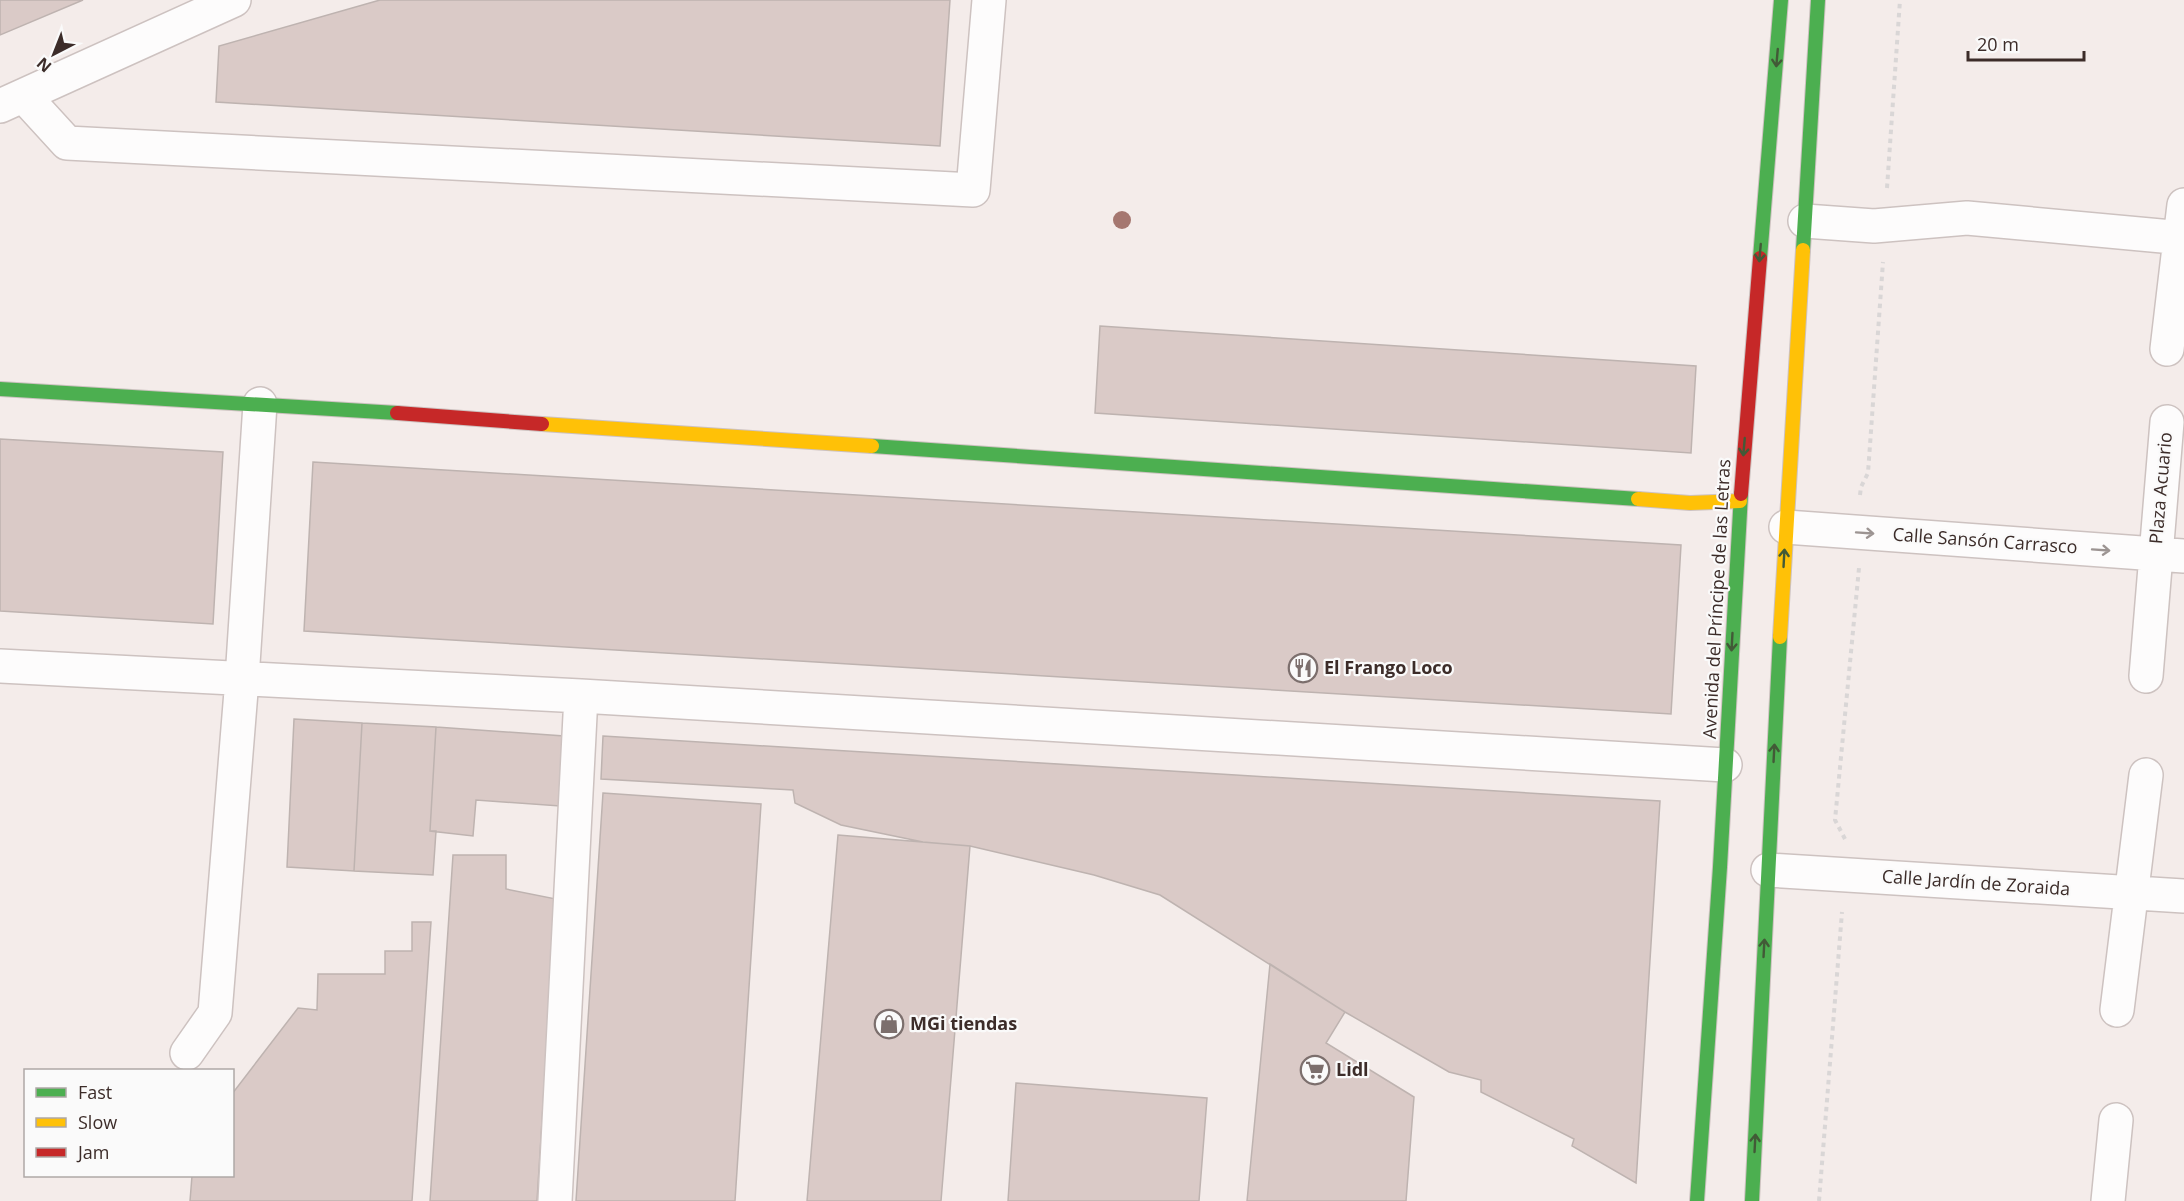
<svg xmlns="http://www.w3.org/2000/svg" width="2184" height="1201" viewBox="0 0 2184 1201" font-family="'Open Sans',sans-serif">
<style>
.building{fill:#dacac7;stroke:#beb3b0;stroke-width:1.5}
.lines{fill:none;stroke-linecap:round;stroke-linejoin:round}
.street-casing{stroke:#cdc2c0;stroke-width:36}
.fast-casing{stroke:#cdc2c0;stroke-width:16}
.slow-casing{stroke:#cdc2c0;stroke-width:16}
.jam-casing{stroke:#cdc2c0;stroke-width:16}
.path{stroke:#d9d6d6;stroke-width:4;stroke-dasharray:4.5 4.5;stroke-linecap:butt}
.street{stroke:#fdfcfc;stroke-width:33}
.fast{stroke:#4caf50;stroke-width:14}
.slow{stroke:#ffc107;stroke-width:14}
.jam{stroke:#c62828;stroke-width:14}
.tree{fill:#a57770}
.oneway{stroke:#425a37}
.oneway2{stroke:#9c9492}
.labels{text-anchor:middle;stroke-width:4.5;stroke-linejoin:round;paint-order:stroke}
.street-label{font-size:18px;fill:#3c2c29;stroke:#fafafa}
.poi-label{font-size:18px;font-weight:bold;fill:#3c2c29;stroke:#fafafa;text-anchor:start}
</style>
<rect width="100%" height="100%" fill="#f4ecea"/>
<path class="building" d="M0,0H83L0,35Z
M380,0H950L940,146L216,102L219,46Z
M1100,326L1696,366L1691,453L1095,413Z
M0,439L223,452L213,624L0,611Z
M313,462L1681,545L1671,714L304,631Z
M294,719L362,723L354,871L287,867Z
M362,723L436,727L430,831H436L433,875L354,871Z
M436,727L564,736L560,806L476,800L473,836L430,831Z
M603,736L1660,801L1636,1183L1572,1146L1574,1139L1481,1092V1080L1449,1072L1345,1012L1160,895L1094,875L970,846L923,842L841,825L795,803L793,790L601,779Z
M603,793L761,804L735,1201H576Z
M838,835L970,846L941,1201H807Z
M453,855H506V889L556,899L537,1201H430Z
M412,922H431L412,1201H190L192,1176H232V1094L298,1008L317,1010L318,974H385V951H412Z
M1270,964L1345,1012L1326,1043L1414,1097L1406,1201H1247Z
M1016,1083L1207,1098L1199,1201H1008Z"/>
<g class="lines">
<g class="street-casing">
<path id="street" d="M24,96L67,143L973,190L989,0
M0,106L234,0
M1805,221L1874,226L1967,218L2184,238
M2167,349L2184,205
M1786,527L2184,556
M0,666L581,696L1725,765
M2146,676L2167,422
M1768,870L2184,896
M2117,1010L2146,775
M187,1053L215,1013L242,679L260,404
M555,1201L581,696
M2108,1201L2116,1120"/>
</g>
<g class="fast-casing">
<path id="fast" d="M1803,250L1818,0
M1760,258L1781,0
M0,389L397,413
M872,446L1638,499
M1697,1201L1720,867L1741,494
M1752,1201L1780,637"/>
</g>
<g class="slow-casing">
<path id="slow" d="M542,424L872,446
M1638,499L1690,503L1740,501
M1780,637L1803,250"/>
</g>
<g class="jam-casing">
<path id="jam" d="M397,413L542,424
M1741,494L1760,258"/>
</g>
<path class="path" d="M1887,188L1900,0
M1860,495L1861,487L1868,473L1883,262
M1845,839L1835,820L1859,568
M1819,1201L1842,912"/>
<use href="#street" class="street"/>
<use href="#fast" class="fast"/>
<use href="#slow" class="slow"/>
<use href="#jam" class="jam"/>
</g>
<circle class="tree" cx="1122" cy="220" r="9"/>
<defs><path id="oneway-shaft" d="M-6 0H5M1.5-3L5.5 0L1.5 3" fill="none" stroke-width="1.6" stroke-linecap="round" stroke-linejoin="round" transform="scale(1.5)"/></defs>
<g class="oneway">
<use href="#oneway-shaft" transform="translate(1777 58) rotate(95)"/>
<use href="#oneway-shaft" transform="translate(1760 253) rotate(95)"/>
<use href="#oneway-shaft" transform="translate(1744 447) rotate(95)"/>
<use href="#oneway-shaft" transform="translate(1784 558) rotate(-87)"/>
<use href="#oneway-shaft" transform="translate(1732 642) rotate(93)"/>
<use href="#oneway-shaft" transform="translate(1774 753) rotate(-87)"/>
<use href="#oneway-shaft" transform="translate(1764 948) rotate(-87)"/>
<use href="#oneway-shaft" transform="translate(1755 1143) rotate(-87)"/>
</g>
<g class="oneway2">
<use href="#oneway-shaft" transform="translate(1865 533) rotate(4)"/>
<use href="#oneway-shaft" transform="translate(2101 550) rotate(4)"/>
</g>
<defs>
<g id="restaurant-ring" transform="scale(1.5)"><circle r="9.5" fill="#fafafa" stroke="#7c6f6d" stroke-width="1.5"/><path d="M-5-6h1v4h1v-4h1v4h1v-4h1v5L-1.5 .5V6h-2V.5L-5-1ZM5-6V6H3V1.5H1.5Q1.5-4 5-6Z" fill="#7c6f6d"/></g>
<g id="shop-ring" transform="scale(1.5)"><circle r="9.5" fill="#fafafa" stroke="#7c6f6d" stroke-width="1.5"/><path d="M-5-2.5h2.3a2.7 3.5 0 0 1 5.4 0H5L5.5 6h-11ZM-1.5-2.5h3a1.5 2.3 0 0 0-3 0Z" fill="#7c6f6d"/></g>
<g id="supermarket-ring" transform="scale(1.5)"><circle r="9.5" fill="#fafafa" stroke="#7c6f6d" stroke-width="1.5"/><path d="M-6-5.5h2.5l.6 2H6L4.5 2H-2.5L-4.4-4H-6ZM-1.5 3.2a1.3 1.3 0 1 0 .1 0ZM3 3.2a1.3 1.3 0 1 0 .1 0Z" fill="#7c6f6d"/></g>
</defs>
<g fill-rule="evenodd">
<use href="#restaurant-ring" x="1303" y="668"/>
<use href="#shop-ring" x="889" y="1024"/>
<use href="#supermarket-ring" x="1315" y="1070"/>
</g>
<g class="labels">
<g class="street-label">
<text transform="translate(2161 488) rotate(-85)" y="6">Plaza Acuario</text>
<text transform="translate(1985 541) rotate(4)" y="6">Calle Sansón Carrasco</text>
<text transform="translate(1717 599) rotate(-87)" y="6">Avenida del Príncipe de las Letras</text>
<text transform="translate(1976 883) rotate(4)" y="6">Calle Jardín de Zoraida</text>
</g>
<g class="poi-label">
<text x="1324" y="674">El Frango Loco</text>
<text x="910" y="1030">MGi tiendas</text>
<text x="1336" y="1076">Lidl</text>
</g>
</g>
<rect x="24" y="1069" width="210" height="108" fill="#fafafa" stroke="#aea8a6" stroke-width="1.5"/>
<rect x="36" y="1088" width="30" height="9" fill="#4caf50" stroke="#aea8a6" stroke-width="1.5"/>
<text x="78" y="1099" font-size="18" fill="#3c2c29">Fast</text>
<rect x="36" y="1118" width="30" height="9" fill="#ffc107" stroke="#aea8a6" stroke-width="1.5"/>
<text x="78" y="1129" font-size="18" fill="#3c2c29">Slow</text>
<rect x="36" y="1148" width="30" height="9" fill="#c62828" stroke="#aea8a6" stroke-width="1.5"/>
<text x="78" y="1159" font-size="18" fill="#3c2c29">Jam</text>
<g transform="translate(54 54) rotate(222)" stroke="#fafafa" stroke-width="4.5" paint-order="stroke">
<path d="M0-4.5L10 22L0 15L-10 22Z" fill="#3c2c29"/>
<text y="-9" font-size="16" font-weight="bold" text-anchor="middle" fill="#3c2c29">N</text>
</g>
<path d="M1968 51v9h116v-9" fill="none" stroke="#3c2c29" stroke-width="3"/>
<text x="1977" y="51" font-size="18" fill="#3c2c29" stroke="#fafafa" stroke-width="4.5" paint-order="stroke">20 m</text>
</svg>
